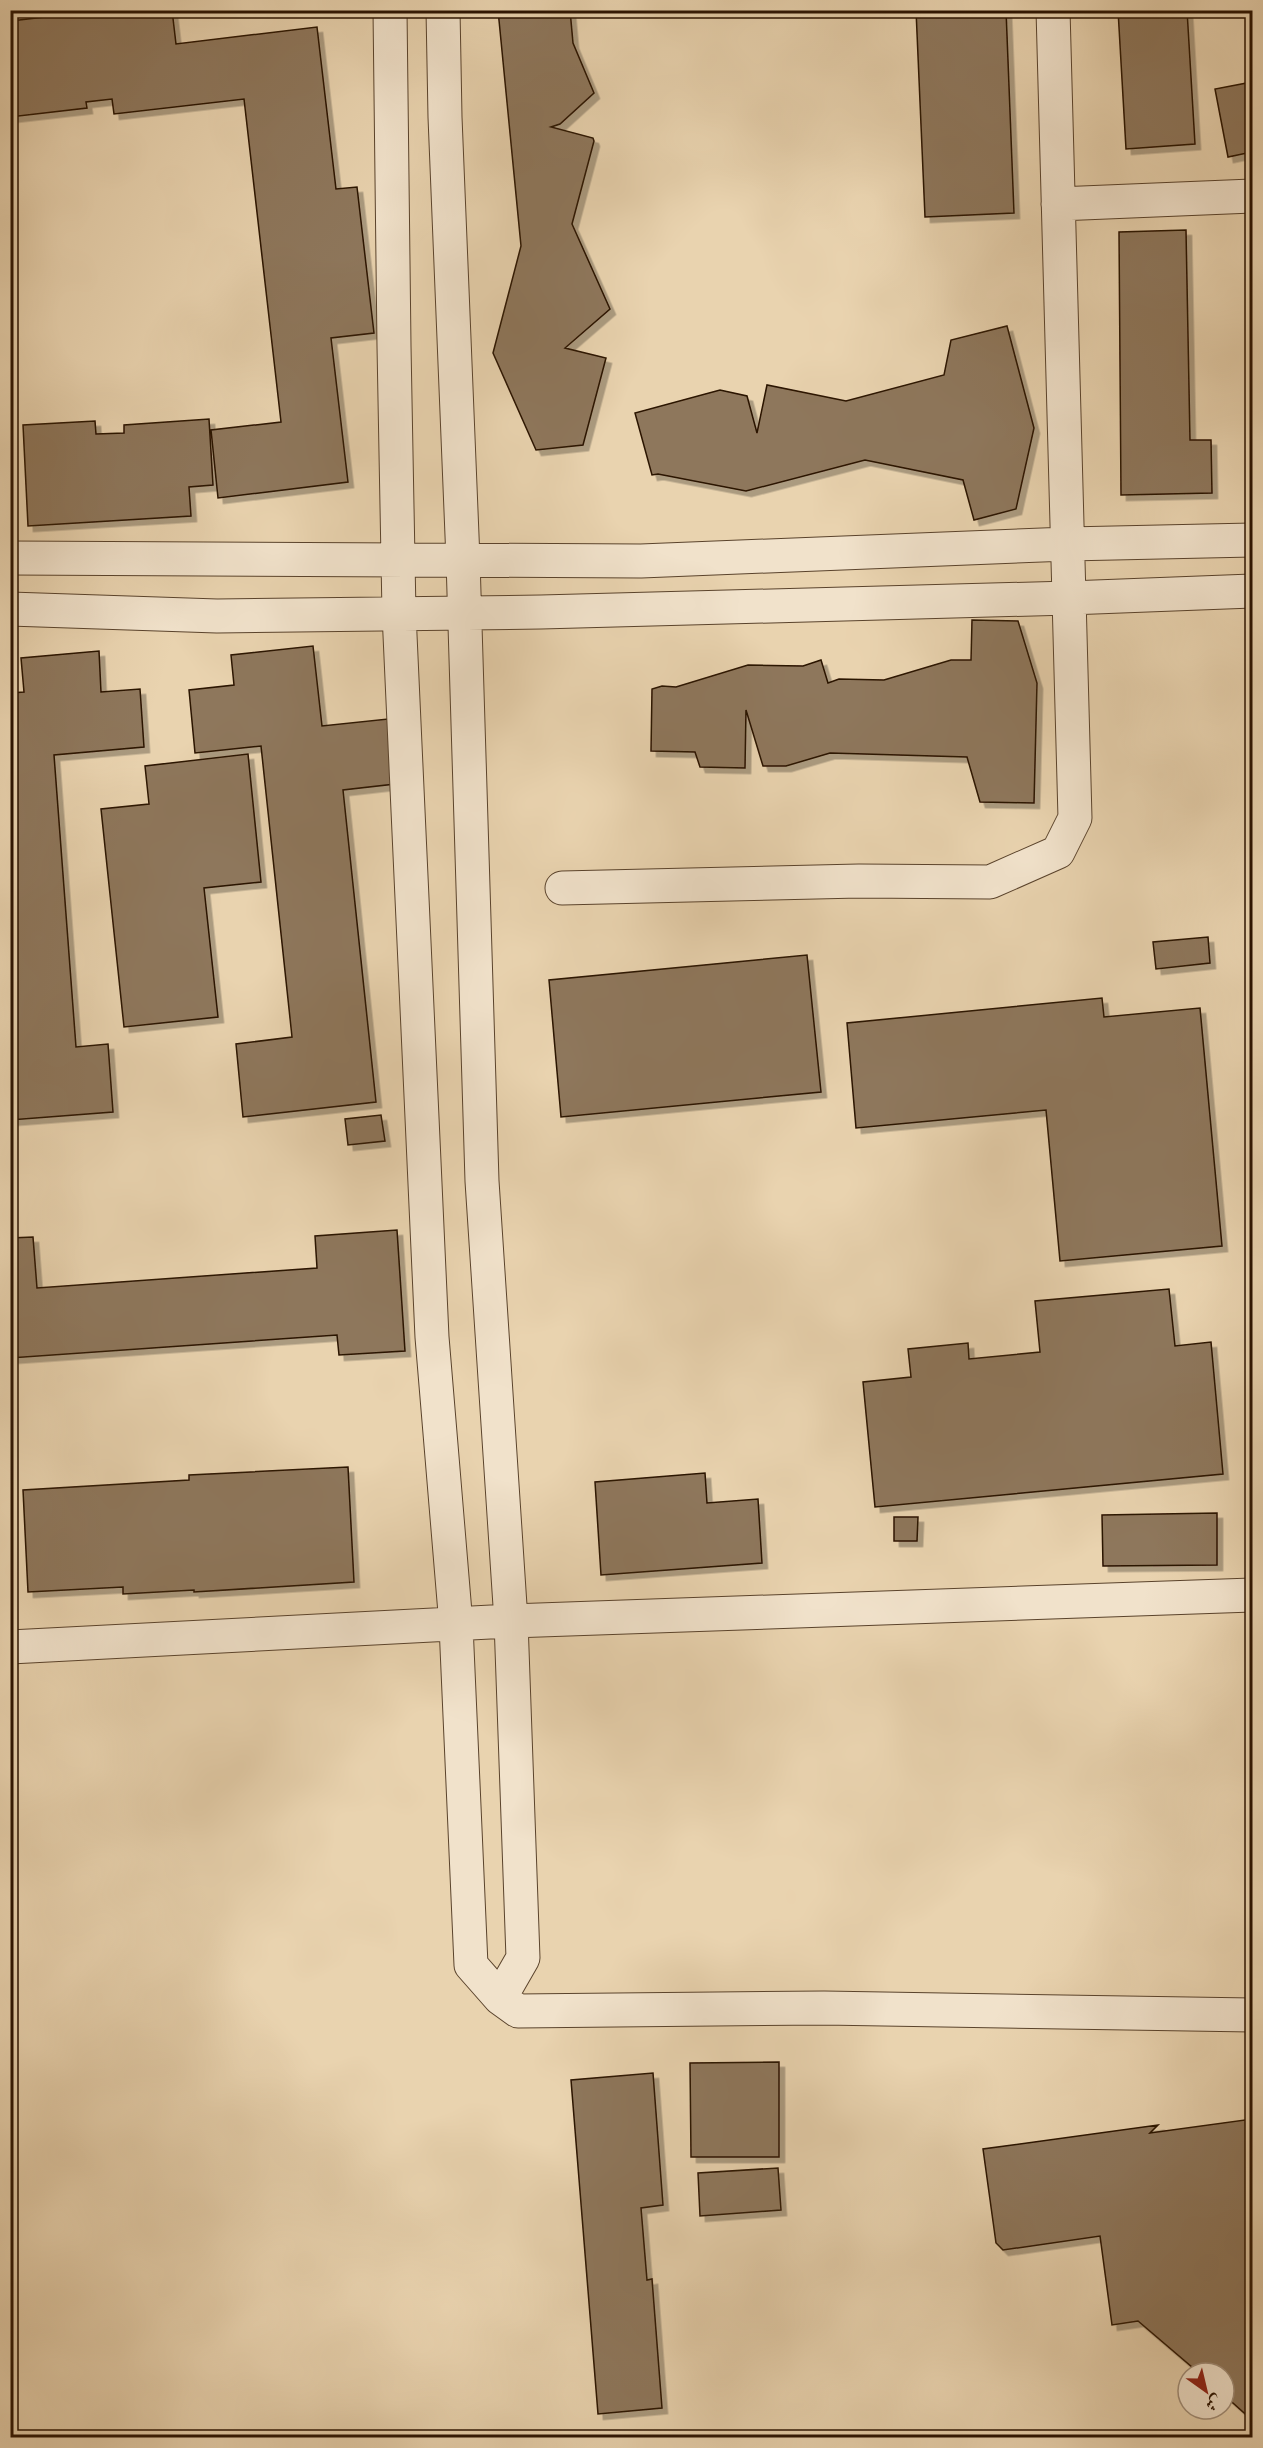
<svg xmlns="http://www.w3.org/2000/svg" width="1263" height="2448" viewBox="0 0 1263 2448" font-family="'Libre Bodoni',Amiri,serif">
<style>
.building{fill:#8e775b;stroke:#2b1301;stroke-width:1.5;filter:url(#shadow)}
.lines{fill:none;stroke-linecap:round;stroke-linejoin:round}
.minor-casing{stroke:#5a432c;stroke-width:35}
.minor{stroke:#f1e2cb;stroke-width:33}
</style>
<defs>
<filter id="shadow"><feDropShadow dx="5.5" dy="5.5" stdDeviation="0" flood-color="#0004"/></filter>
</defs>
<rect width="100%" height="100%" fill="#e9d3af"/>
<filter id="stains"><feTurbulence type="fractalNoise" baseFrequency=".00333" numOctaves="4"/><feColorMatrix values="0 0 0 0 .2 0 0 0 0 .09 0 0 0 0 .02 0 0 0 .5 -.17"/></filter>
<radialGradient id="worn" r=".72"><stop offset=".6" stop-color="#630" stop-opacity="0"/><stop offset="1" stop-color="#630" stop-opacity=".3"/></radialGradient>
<path class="building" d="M104,10H172L176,44L317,27L336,189L357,187L374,333L331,338L348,482L218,498L211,430L281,422L244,99L114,114L112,99L86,102L87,108L10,117V47H14L11,21Z
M498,10H570L573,43L594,93L560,124L551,127L593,138L594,141L572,224L610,309L565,348L606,358L583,445L536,450L493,353L521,246Z
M916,10H1006L1014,213L925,217Z
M1118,10H1187L1195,144L1126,149Z
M1252,82V152L1228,157L1215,89Z
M1186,230L1190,440H1211L1212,493L1121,495L1119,232Z
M1007,326L1034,428L1016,509L974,520L963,480L865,460L746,491L658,474L652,475L635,413L720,390L747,396L757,433L767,385L846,401L944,375L951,340Z
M209,419L213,485L189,487L191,516L28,526L23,425L95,421L96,434L124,433V425Z
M972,620L1018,621L1037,683L1034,803L980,802L967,757L830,753L786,766H763L746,710L745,768L700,767L695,752L651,751L652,689L662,686L676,687L748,665L803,666L821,660L828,683L839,679L884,680L951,660H971Z
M313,646L322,726L388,719L395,784L343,790L376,1102L243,1117L236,1044L292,1037L261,746L195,753L189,690L234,685L231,655Z
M99,651L101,692L140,689L144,747L54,755L76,1047L108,1044L113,1112L10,1120V693L24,692L21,658Z
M248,754L261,882L204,888L218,1017L124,1027L101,809L149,804L145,766Z
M1208,937L1210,963L1156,969L1153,942Z
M807,955L821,1092L561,1117L549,980Z
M1102,998L1104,1017L1200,1008L1222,1246L1060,1261L1046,1110L856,1128L847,1023Z
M381,1115L385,1141L348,1145L345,1119Z
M397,1230L405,1351L339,1355L337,1335L10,1358V1238L33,1237L37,1288L317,1268L315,1236Z
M1169,1289L1175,1346L1211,1342L1223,1474L875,1507L863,1382L911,1377L908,1349L968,1343L969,1359L1040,1352L1035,1301Z
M1252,1387V1425L1247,1388Z
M348,1467L354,1582L194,1592V1590L123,1594V1587L28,1592L23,1490L189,1480V1475Z
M705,1473L707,1503L758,1499L762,1563L601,1575L595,1482Z
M1217,1513V1565L1103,1566L1102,1515Z
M894,1517H918L917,1541H894Z
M779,2062V2157H691L690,2063Z
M653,2073L663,2205L641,2208L647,2280L652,2279L662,2408L598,2414L571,2080Z
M1252,2119V2420L1224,2395V2373H1199L1138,2321L1112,2325L1100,2236L1003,2250L996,2243L983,2149L1158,2125L1150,2133Z
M778,2168L781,2210L700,2216L698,2173Z"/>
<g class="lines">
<g class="minor-casing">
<path id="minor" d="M390,10L394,346L399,613L432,1337L456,1625L471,1965L500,1998L518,2011L824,2008L1252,2015
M443,10L445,117L463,560L482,1181L511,1621L523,1958L500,1998
M1058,204L1252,196
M10,558L641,561L1068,544L1252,540
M10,609L217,616L541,612L1069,598L1252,591
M562,888L859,881L990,882L1058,852L1075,818L1053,10
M10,1647L511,1621L1252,1595"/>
</g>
<use href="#minor" class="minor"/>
</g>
<rect width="1263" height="2448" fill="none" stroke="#e9d3af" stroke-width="36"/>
<rect x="12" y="12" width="1239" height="2424" fill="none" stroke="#2b1301" stroke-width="3"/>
<rect x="18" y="18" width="1227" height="2412" fill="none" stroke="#2b1301" stroke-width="1.5"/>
<g transform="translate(1206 2391) rotate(146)"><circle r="28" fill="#f1e2cb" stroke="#a28f7a" stroke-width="1.5"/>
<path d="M0-4.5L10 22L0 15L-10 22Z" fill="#8f2418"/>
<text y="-9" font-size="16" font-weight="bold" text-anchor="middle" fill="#2b1301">ش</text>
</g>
<rect width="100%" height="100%" filter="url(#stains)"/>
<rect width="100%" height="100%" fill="url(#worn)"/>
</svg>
